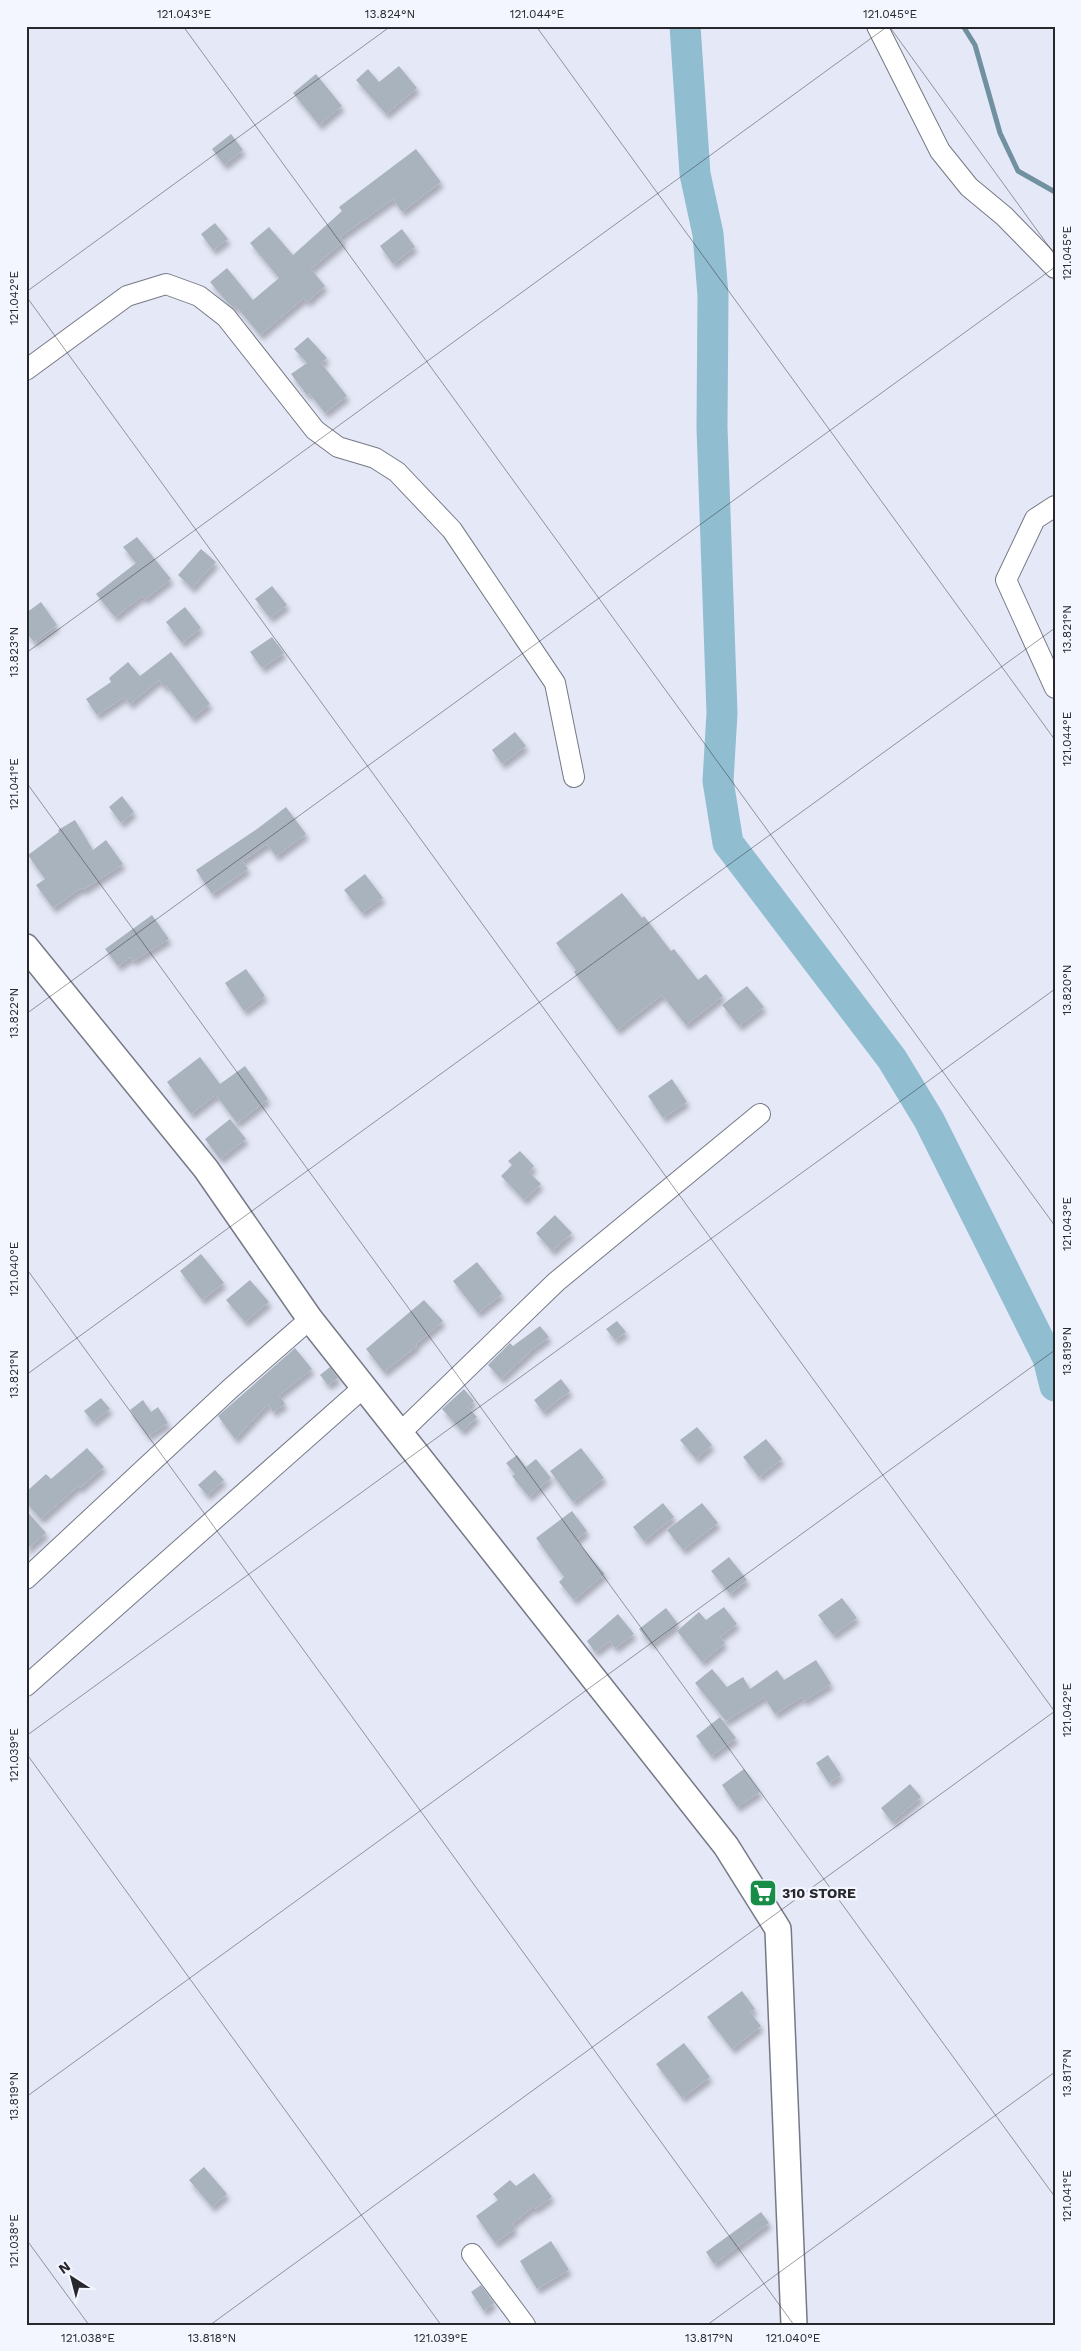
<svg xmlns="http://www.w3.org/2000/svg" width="1081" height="2351" viewBox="0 0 1081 2351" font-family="'Work Sans',sans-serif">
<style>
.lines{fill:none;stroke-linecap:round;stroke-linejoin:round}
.stream{stroke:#7190a0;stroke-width:5}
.river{stroke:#91bdd1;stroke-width:31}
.building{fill:#a9b3be;filter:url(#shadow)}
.minor-casing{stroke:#767986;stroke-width:22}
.tertiary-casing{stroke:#767986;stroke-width:28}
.minor{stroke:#fff;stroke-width:20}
.tertiary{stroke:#fff;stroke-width:25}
.ticks{fill:none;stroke:#27282d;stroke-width:1;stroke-opacity:0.45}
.labels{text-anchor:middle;stroke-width:4.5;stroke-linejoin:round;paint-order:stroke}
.poi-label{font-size:14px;font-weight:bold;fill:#27282d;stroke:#f4f6ff;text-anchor:start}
.neatline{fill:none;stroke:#27282d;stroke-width:2}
.ticks-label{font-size:12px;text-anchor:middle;fill:#27282d}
</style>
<defs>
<filter id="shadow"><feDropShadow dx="3" dy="5.5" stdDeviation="2.5" flood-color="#0004"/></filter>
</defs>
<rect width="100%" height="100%" fill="#e5e8f7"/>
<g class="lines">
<path class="stream" d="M963,26L975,45L1000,133L1018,171L1055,192"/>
<path class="river" d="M685,26L695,174L708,234L713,295L712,427L722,713L718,781L728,843L892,1059L929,1120L1048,1358L1055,1386"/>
</g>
<path class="building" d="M399,66L417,88L386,114L356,80L368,69L379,82Z
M316,74L342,106L319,125L293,93Z
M231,134L243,150L224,165L212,149Z
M416,149L441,182L402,212L393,199L340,237L344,241L311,269L325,286L307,302L304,298L260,335L236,306L234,308L228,303L210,282L227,268L253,300L279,278L250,243L269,227L293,255L342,211L339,207Z
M215,223L228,239L213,250L201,234Z
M402,229L415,247L393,264L380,246Z
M308,337L327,358L321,363L347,396L325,413L309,393L307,395L291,374L307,363L294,349Z
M137,537L171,579L145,599L142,596L115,617L96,594L136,563L123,547Z
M201,549L216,562L192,588L178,575Z
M272,586L287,605L270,618L255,599Z
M41,602L57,625L34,642L26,632V613Z
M185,607L201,628L182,643L166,622Z
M272,637L284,653L262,668L250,652Z
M171,652L210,704L192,718L166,685L164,687L159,680L130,704L124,697L97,715L86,699L111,682L109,678L128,662L140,676Z
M515,732L526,746L502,764L492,750Z
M122,796L134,812L121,823L109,807Z
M286,807L306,834L276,856L267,844L242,861L248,869L212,894L196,870L257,829Z
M75,820L93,850L106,840L123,864L83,890L81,888L53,908L36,885L45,879L28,855L59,832L58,830Z
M365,874L383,898L362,913L344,890Z
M622,893L642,918L644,916L671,951L674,949L698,980L706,974L723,996L686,1025L662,995L617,1030L574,972L576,970L556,943Z
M152,915L169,939L133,961L131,957L118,966L105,949Z
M246,969L265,996L244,1011L225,983Z
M747,986L764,1007L739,1026L722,1005Z
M200,1057L220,1084L245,1066L268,1099L237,1123L216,1095L191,1114L167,1082Z
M672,1079L687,1102L663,1118L648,1096Z
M230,1119L246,1139L220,1159L205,1139Z
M520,1151L534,1166L529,1172L541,1184L524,1200L501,1176L512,1165L508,1161Z
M555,1215L572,1233L552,1251L536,1233Z
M201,1254L224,1283L202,1300L180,1271Z
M477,1262L502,1294L478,1313L453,1281Z
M250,1280L269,1302L245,1322L226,1300Z
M424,1300L443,1321L416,1344L417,1346L384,1372L366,1349Z
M617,1321L626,1332L615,1340L606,1329Z
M540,1326L549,1337L533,1349L501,1379L488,1365L510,1343L513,1346Z
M295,1348L312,1369L279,1395L285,1404L273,1412L268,1404L235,1439L218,1416Z
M330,1367L338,1378L328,1385L320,1375Z
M561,1379L570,1391L543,1412L534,1400Z
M464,1389L474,1401L468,1407L477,1417L462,1431L442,1409Z
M101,1398L110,1409L93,1422L84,1411Z
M143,1400L151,1412L158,1407L168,1423L148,1436L130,1410Z
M697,1427L712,1445L696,1459L680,1440Z
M766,1439L782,1459L759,1477L743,1457Z
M87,1448L104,1467L80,1488L78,1486L41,1519L26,1503V1492L46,1474L51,1479Z
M581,1448L604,1478L573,1502L550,1471Z
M517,1455L526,1467L536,1459L551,1478L529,1497L512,1476L515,1474L506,1463Z
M215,1470L224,1480L207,1495L198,1485Z
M663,1503L674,1517L644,1541L633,1527Z
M702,1503L718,1523L683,1550L667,1530Z
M26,1510L46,1533L26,1550Z
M572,1511L587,1531L576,1540L605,1574L574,1600L559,1582L564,1577L536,1538Z
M729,1557L747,1580L730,1594L711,1571Z
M842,1598L857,1618L833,1635L818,1615Z
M724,1607L737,1624L720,1637L725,1643L702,1662L677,1631L699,1612L706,1620Z
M666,1608L678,1624L651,1644L639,1629Z
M618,1614L634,1634L615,1648L610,1641L595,1652L587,1641Z
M816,1660L831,1684L804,1701L802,1697L775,1714L764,1697L726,1721L695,1683L712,1669L727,1687L743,1677L750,1689L777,1670L784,1680Z
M720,1717L736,1738L711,1756L696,1736Z
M828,1755L841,1775L829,1783L816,1763Z
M744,1769L760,1792L737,1807L722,1785Z
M910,1784L921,1797L892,1822L881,1808Z
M742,1991L755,2009L750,2012L761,2026L732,2049L707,2017Z
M684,2043L710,2077L682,2098L656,2064Z
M204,2167L227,2194L212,2207L189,2180Z
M534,2173L552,2197L535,2209L533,2207L512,2224L515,2229L495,2243L476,2216L498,2200L493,2194L510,2180L516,2186Z
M761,2212L769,2223L714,2264L706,2252Z
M551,2241L569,2270L537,2289L520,2261Z
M481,2285L494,2303L484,2311L471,2292Z"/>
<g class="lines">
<g class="minor-casing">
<path id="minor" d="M877,26L940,151L969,187L1004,216L1055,268
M26,370L127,296L166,284L199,296L226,317L315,430L338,447L375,458L397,472L452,530L555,683L574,777
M1055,506L1035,519L1006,580L1055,688
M400,1433L556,1282L760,1114
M26,1579L231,1388L310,1319
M26,1686L364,1387
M472,2254L525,2325"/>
</g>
<g class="tertiary-casing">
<path id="tertiary" d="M26,947L206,1169L310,1319L726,1846L778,1929L794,2325"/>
</g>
<use href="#minor" class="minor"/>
<use href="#tertiary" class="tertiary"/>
</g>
<path class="ticks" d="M183,26L1055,1226M536,26L1055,740M889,26L1055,255M26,292L391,26M26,296L1055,1712M26,653L888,26M26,782L1055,2197M26,1014L1055,267M26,1268L794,2325M26,1375L1055,628M26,1736L1055,989M26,1753L441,2325M26,2097L1055,1350M26,2239L89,2325M210,2325L1055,1711M707,2325L1055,2072"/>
<defs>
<g id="supermarket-square" transform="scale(1.4375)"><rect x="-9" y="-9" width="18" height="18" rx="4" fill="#178d48" stroke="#f4f6ff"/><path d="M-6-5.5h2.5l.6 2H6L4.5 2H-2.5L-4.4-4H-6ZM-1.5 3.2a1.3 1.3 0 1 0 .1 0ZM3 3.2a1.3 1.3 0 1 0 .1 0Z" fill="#fff"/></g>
</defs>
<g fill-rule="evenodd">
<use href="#supermarket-square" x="763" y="1893"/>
</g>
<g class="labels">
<g class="poi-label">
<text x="782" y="1898">310 STORE</text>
</g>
</g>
<rect width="1081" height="2351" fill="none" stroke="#f4f6ff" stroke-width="55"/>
<g transform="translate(72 2278) rotate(324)" stroke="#f4f6ff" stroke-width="4" paint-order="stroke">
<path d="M0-4L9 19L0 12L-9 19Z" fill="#27282d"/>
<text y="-8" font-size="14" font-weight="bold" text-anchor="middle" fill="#27282d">N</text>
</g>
<rect x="28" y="28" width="1026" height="2296" class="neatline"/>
<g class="ticks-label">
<text x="184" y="18">121.043°E</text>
<text x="390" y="18">13.824°N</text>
<text x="537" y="18">121.044°E</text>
<text x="890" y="18">121.045°E</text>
<text transform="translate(1067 253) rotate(-90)" y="4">121.045°E</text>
<text transform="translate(14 298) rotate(-90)" y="4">121.042°E</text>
<text transform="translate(1067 629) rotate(-90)" y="4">13.821°N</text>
<text transform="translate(14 652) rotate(-90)" y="4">13.823°N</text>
<text transform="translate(1067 739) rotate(-90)" y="4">121.044°E</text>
<text transform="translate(14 784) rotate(-90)" y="4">121.041°E</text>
<text transform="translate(1067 990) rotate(-90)" y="4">13.820°N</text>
<text transform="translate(14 1013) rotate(-90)" y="4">13.822°N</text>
<text transform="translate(1067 1224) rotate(-90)" y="4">121.043°E</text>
<text transform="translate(14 1269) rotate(-90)" y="4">121.040°E</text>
<text transform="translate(1067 1351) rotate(-90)" y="4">13.819°N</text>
<text transform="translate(14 1374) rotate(-90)" y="4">13.821°N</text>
<text transform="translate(1067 1710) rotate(-90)" y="4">121.042°E</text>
<text transform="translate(14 1755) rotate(-90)" y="4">121.039°E</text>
<text transform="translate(1067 2073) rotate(-90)" y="4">13.817°N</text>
<text transform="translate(14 2096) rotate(-90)" y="4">13.819°N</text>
<text transform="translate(1067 2196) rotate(-90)" y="4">121.041°E</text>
<text transform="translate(14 2241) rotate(-90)" y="4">121.038°E</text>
<text x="88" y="2342">121.038°E</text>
<text x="212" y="2342">13.818°N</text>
<text x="441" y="2342">121.039°E</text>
<text x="709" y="2342">13.817°N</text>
<text x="793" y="2342">121.040°E</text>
</g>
</svg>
